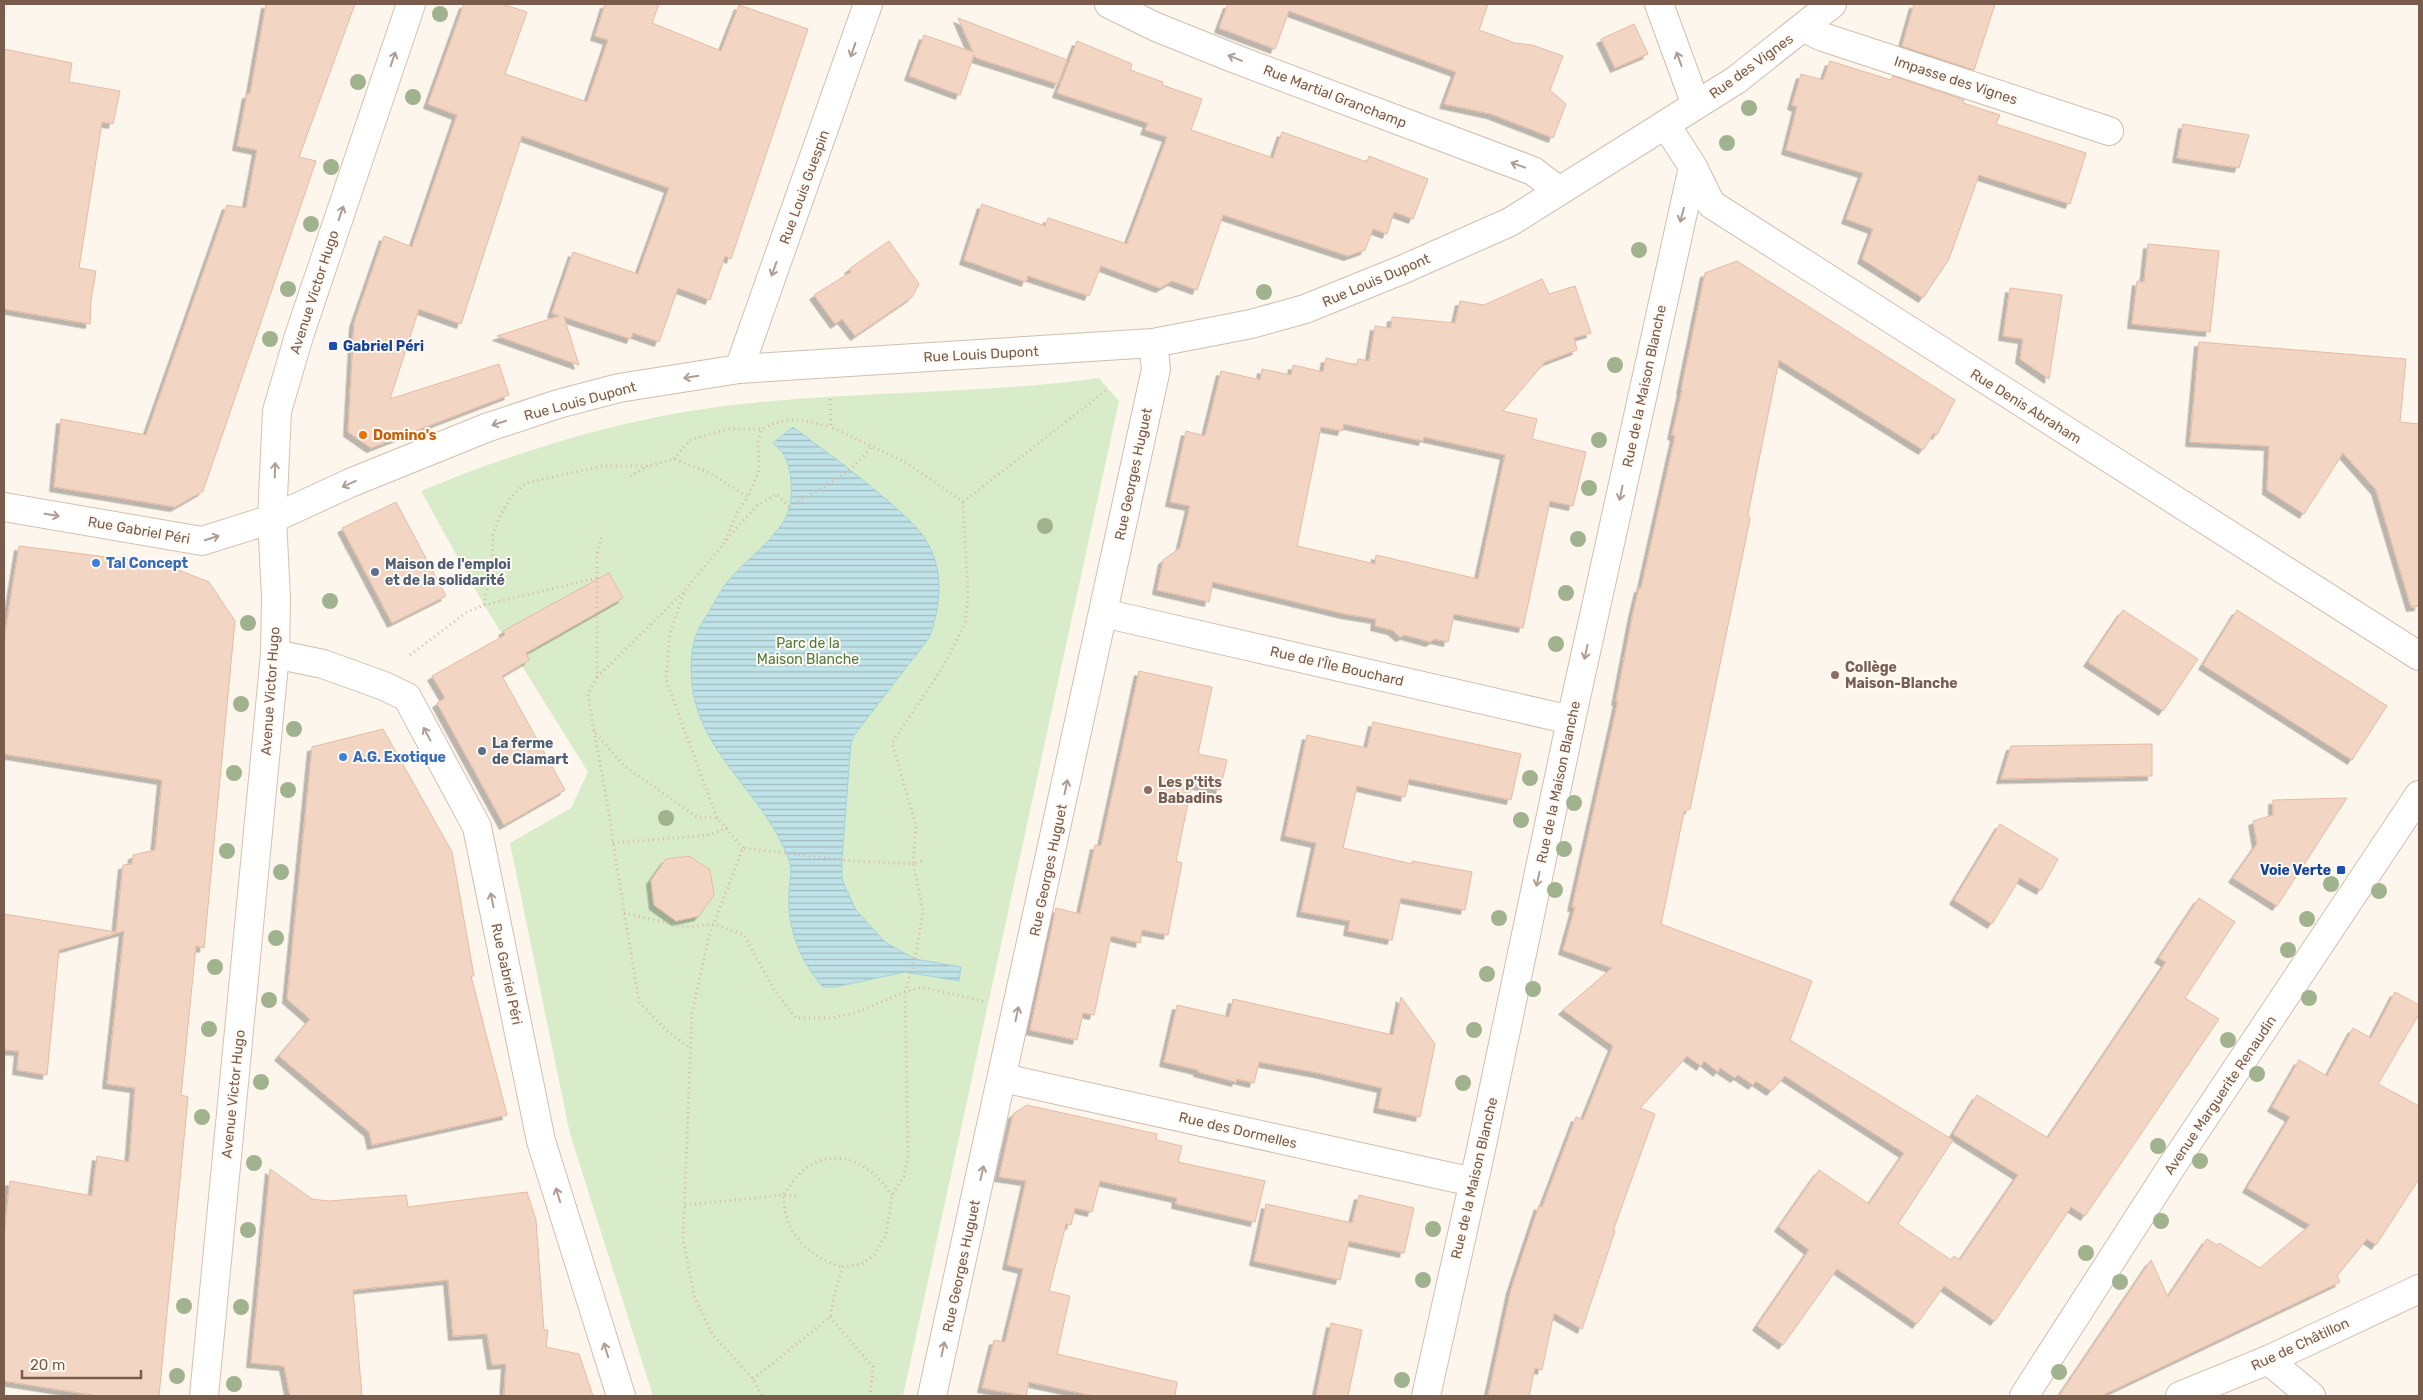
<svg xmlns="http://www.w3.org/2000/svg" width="2423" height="1400" viewBox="0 0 2423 1400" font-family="Rubik,sans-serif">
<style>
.green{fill:#d8ecc9}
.water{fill:url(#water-rules);stroke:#a5d3da}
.building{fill:#f3d5c3;stroke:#e6bba3;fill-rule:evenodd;filter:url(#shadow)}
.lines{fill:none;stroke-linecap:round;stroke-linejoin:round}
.street-casing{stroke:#d1beb0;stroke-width:30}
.secondary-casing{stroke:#d6c0b0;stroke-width:30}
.path{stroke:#d9b8a5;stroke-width:3;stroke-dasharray:1 4;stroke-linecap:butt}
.street{stroke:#fff;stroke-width:28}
.secondary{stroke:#fff;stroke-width:28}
.tree{fill:#a0b28e}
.oneway{stroke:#af9d94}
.transit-dot{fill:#1a4fb4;stroke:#fffaf3;stroke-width:2}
.food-dot{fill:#e8710a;stroke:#fffaf3;stroke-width:2}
.shop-dot{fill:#3f7fe0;stroke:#fffaf3;stroke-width:2}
.service-dot{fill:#5c6f8a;stroke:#fffaf3;stroke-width:2}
.education-dot{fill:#8d6e63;stroke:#fffaf3;stroke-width:2}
.labels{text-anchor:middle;stroke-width:4;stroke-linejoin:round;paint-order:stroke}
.street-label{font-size:14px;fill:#7a5c4d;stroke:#fffaf3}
.transit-label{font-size:14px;font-weight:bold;fill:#164399;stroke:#fffaf3;text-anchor:start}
.food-label{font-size:14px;font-weight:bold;fill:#c56008;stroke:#fffaf3;text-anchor:start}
.shop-label{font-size:14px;font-weight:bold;fill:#366cbe;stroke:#fffaf3;text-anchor:start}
.service-label{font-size:14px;font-weight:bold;fill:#4e5e75;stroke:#fffaf3;text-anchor:start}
.park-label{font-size:14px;fill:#537a41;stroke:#fffaf3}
.education-label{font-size:14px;font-weight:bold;fill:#785e54;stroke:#fffaf3;text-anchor:start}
</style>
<defs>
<pattern id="water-rules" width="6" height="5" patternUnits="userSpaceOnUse" patternTransform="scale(1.25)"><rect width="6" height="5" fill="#bfe3e8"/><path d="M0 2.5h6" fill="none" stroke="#a0bbbe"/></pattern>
<filter id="shadow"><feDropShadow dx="-4.5" dy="4.5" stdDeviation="0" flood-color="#0004"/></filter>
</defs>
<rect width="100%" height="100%" fill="#fdf6ec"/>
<path class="green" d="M1099,378L1119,401L903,1396H653L570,1134L510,843L571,808L588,772L484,605L421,491C528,447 637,414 752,403C867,391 984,394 1099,378Z"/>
<path class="water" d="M793,427C825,451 857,474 887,500C904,516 923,529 932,552C944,578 939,612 929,638L855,734L851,743L842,859V879L847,891L856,910L885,942L915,959L961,967L959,981L905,972L835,987H823C800,961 787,928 789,893C789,883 793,870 789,860C759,780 678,744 693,646C695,634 702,622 709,612C715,602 721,589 729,580C746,560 771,543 785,519C794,504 793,473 785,457C783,452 777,447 773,443Z"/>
<path class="building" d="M266,4H355L299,157L316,161L203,491L175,507L54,487L61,419L146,435L227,205L246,208L257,150L237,146L247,94H250Z
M464,4H502L527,12L505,74L587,102L608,40L595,36L605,4H659L652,23L721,51L739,5L808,29L731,259L725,256L710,300L678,288L659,342L633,333L631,339L564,317L579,365L497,336L559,316L552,313L573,252L638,274L669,188L522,136L461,324L419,309L390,399L499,364L509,395L371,448L348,432L354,323L384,236L412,247L457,115L428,104Z
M1228,4H1488L1479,30L1515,43L1532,45L1563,56L1550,90L1566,104L1553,138L1491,114L1444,104L1456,72L1289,11L1275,49L1219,28Z
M1914,4H1995L1974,70L1902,46Z
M958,18L1067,60L1058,84L976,58L974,55L960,95L909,76L924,35L973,52Z
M1634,24L1648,54L1615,68L1601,39Z
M1077,41L1132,64L1130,70L1163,82L1162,85L1202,99L1191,130L1273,158L1282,132L1367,162L1369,156L1428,179L1413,219L1394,212L1387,234L1373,229L1365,250L1348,256L1223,215L1197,290L1172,281L1160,288L1101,266L1089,296L1028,276L1026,282L964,260L982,204L1045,226L1048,218L1127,244L1167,137L1145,130L1148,123L1057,93Z
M4,49L72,63L69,82L120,91L113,124L102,122L79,268L96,271L91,300L90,324L4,309Z
M1830,61L1891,80L1893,76L1964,100L1963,103L2000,115L1996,124L2086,153L2070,204L1979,175L1949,259L1923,298L1862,259L1873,229L1846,219L1863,173L1786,150L1797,107L1792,105L1801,74L1823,80Z
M2183,124L2249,135L2239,168L2177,158Z
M889,241L919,284L912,297L855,336L842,319L835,324L814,295L851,272L849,269Z
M2148,244L2219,251L2210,332L2132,324L2137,281L2144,282Z
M1737,261L1955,400L1937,435L1934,433L1923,450L1779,360L1748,514L1750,519L1690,809L1684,812L1661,924L1812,981L1790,1040L1953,1140L1898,1224L1951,1260L1954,1256L1960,1260L2018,1175L1953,1134L1977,1095L2048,1138L2166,962L2159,958L2199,898L2235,922L2185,998L2219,1019L2085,1216L2071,1207L1995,1321L1944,1286L1917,1324L1837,1269L1783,1345L1757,1326L1809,1250L1779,1227L1819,1170L1869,1204L1904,1153L1785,1076L1771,1091L1756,1081L1753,1085L1738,1075L1735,1078L1720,1068L1718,1072L1704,1061L1701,1066L1687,1056L1640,1108L1655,1114L1613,1231H1615L1582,1329L1554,1313L1542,1370L1535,1368L1529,1396H1488L1511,1289L1539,1205L1542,1207L1576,1117L1583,1120L1613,1046L1563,1010L1612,968L1563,950L1575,907H1572L1618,701H1616L1633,613L1639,588H1641L1675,436L1672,435L1682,390H1681L1705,273Z
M1542,279L1549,294L1575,286L1591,333L1574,338L1577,350L1545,362L1503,411L1537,419L1532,439L1586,452L1573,506L1550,501L1523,628L1454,614L1448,642L1435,639L1430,642L1405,635L1400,637L1392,630L1375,626L1376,619L1345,614L1213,582L1209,602L1157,590L1163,560L1180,548L1190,506L1170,502L1186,431L1205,436L1221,371L1260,380L1262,369L1291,375L1293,365L1323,372L1326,358L1357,365L1358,359L1369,361L1375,326L1391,328L1392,317L1455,323L1460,301L1484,305ZM1344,424L1423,441L1424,437L1505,455L1478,579L1376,555L1375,564L1297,546L1321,427L1342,431Z
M2010,288L2062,295L2049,379L2020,359L2023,339L2003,336Z
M2199,342L2406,359L2400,422L2419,424V606L2411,607L2376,490L2343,453L2304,514L2267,490L2269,446L2190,442Z
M396,502L446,596L392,623L342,528Z
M19,546L163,564L209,582L235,621L204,948L196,946L181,1095L188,1097L159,1396H99L4,1381V1234L10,1181L92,1196L97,1156L129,1162L135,1088L107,1084L124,931L59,950L47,1075L17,1070L19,1051L4,1050V914L116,932L123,865L132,864L133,855L155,850L162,780L4,754V639Z
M609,573L623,598L526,653L529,660L502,676L565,790L504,825L437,703L445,698L432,676L505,635L503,631Z
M2123,610L2198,659L2163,711L2088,662Z
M2237,610L2387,706L2352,760L2203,665Z
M1139,671L1212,687L1198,754L1227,760L1220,790L1192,784L1176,861L1182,863L1168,935L1142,930L1140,943L1111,936L1094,1015L1083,1013L1077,1040L1030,1030L1056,908L1080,914L1095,845L1101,846Z
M1373,722L1521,754L1511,800L1409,779L1405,797L1357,786L1343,848L1412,864V861L1472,872L1465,910L1401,898L1392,940L1348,931L1350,921L1301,912L1316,843L1285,836L1307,735L1367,748Z
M383,729L452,852L474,976H471L507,1115L372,1145L369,1132L279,1056L310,1019L287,999L312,747Z
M2152,744V776L2001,779L2011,746Z
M2347,798L2277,906L2233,878L2257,844L2253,821L2273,815V800Z
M2000,824L2058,859L2041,890L2020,878L1992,924L1954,900Z
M689,856L710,870L714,895L699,916L676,921L654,905L651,880L666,859Z
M2395,992L2419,1005V1014L2378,1084L2419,1106V1179L2376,1245L2367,1239L2337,1276L2340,1282L2101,1396H2059L2151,1260L2168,1297L2207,1239L2217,1245L2219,1243L2260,1268L2310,1225L2247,1188L2290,1117L2272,1107L2299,1060L2327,1076L2353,1028L2371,1038Z
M1401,997L1435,1044L1420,1117L1378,1108L1382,1088L1318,1073L1259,1062L1254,1083L1237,1079L1236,1082L1198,1072V1070L1164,1062L1177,1005L1229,1017L1233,999L1393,1035Z
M1027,1105L1157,1134L1156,1140L1182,1146L1178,1162L1265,1181L1255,1222L1176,1204L1177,1198L1100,1181L1092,1212L1075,1208L1071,1225L1066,1224L1049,1291L1070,1296L1057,1354L1177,1382L1175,1396H1094L1029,1382L1026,1396L982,1388L994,1340L1005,1342L1023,1269L1007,1265L1026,1181L999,1177L1013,1114Z
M270,1169L312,1199L329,1201L406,1195L408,1207L527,1192L536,1220L544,1330H548L546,1347L579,1354L593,1396H504L506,1364L492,1365L487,1334L453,1336L448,1280L353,1290L362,1396H290L284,1366L251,1363Z
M1359,1195L1414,1208L1404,1253L1349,1241L1340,1280L1254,1261L1266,1204L1352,1223Z
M1331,1323L1362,1330L1348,1396H1316Z"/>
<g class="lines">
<g class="street-casing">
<path id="street" d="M1109,4L1156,27L1238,60L1533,171L1559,191
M1659,4L1696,105
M1804,28L1823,37L2109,131
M1666,125L1693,167L1711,204L2419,656
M739,369L868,4
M272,519L350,483L486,428L558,404L619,388L739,369L1153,343L1251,324L1305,309L1404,269L1510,222L1736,80L1832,4
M1103,613L1571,720
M275,654L323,664L384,686L407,697L477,827L541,1141L621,1396
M1003,1078L1473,1182
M2268,1360L2311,1396
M932,1396L1156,369L1153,343
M1426,1396L1480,1154L1571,720L1693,167
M2024,1396L2172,1166L2419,795"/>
</g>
<g class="secondary-casing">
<path id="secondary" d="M4,507L202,541L272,519
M204,1396L275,654L276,598L272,519L277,411L299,336L411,4
M2180,1396L2268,1360L2419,1289"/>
</g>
<path class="path" d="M830,399L831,427L907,463L963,502L968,596L965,623L943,667L892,743L916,825L913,864L925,860
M674,459L690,440L728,429H762
M630,476L648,466
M963,502L1108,389
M725,540L738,511L748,497
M346,548L350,556
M597,578V554L602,536
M484,605L597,578V677L684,592
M410,655L467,612L484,605L492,561L493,535L500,516L510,498L526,483L602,466H648L674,459L710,473L748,497L759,470L758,441L762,429C788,415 803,420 831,427
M597,677L588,694L594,731L624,766L697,817L717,818
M594,731L610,818L613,843L639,1002L666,1030L690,1048
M613,843L709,835L727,828
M743,848L717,818L666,680L670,633L685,590L740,524L757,506L776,494L789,506C820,490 852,473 873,445
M624,913L686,927L714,924L744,935L774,990L796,1018H831L855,1013L905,992L922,987L983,1001
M796,1196L783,1195C784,1203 785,1213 788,1222C797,1245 820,1261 843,1267
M685,1205L783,1195C790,1186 797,1175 806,1168C838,1145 875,1166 892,1196
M830,1317L873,1367L870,1396
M753,1379L830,1317L836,1288L843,1267L862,1264L874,1255L886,1235L892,1196L904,1176L908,1156L905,992L915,959L923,911L913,864L853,861L743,848L709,936L692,1013L683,1239L694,1296L713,1335L753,1379L762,1396"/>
<use href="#street" class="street"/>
<use href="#secondary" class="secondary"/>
</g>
<g class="tree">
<circle cx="440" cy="14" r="8"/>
<circle cx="358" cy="82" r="8"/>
<circle cx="413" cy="97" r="8"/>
<circle cx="1749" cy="108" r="8"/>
<circle cx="1727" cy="143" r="8"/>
<circle cx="331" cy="167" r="8"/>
<circle cx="311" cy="224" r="8"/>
<circle cx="1639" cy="250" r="8"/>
<circle cx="288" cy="289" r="8"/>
<circle cx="1264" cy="292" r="8"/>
<circle cx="270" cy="339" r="8"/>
<circle cx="1615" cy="365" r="8"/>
<circle cx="1599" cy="440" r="8"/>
<circle cx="1589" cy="488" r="8"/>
<circle cx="1045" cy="526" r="8"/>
<circle cx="1578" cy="539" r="8"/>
<circle cx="1566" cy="593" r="8"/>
<circle cx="330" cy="601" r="8"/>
<circle cx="248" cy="623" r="8"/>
<circle cx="1556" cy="644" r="8"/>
<circle cx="241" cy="704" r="8"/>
<circle cx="294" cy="729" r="8"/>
<circle cx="234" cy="773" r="8"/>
<circle cx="1530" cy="778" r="8"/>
<circle cx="288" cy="790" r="8"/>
<circle cx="1574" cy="803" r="8"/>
<circle cx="666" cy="818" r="8"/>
<circle cx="1521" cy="820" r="8"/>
<circle cx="1564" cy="849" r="8"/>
<circle cx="227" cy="851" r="8"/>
<circle cx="281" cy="872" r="8"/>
<circle cx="2331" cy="884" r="8"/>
<circle cx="1555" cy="890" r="8"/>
<circle cx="2379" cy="891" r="8"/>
<circle cx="1499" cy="918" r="8"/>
<circle cx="2307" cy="919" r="8"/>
<circle cx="276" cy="938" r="8"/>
<circle cx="2288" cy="950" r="8"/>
<circle cx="215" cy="967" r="8"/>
<circle cx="1487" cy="974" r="8"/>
<circle cx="1533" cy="989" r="8"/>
<circle cx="2309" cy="998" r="8"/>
<circle cx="269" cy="1000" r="8"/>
<circle cx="209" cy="1029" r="8"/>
<circle cx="1474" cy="1030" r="8"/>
<circle cx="2228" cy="1040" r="8"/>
<circle cx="2257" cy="1074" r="8"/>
<circle cx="261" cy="1082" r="8"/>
<circle cx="1463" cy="1083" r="8"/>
<circle cx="202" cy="1117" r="8"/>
<circle cx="2158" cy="1146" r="8"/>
<circle cx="2200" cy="1161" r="8"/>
<circle cx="254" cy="1163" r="8"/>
<circle cx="2161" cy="1221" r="8"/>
<circle cx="1433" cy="1229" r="8"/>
<circle cx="248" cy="1230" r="8"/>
<circle cx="2086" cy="1253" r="8"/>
<circle cx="1423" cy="1280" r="8"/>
<circle cx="2120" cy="1282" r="8"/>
<circle cx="184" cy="1306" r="8"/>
<circle cx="241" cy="1307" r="8"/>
<circle cx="2059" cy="1372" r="8"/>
<circle cx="177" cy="1376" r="8"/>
<circle cx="1402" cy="1380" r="8"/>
<circle cx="234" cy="1384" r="8"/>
</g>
<defs><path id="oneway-shaft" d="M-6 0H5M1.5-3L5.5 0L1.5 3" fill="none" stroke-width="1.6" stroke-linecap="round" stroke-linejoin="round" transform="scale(1.25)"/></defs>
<g class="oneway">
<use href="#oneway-shaft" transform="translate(853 50) rotate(109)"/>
<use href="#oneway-shaft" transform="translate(1235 58) rotate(-158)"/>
<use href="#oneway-shaft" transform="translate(393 59) rotate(-71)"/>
<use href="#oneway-shaft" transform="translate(1679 59) rotate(-110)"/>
<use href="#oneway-shaft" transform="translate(1518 165) rotate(-160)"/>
<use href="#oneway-shaft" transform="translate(341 213) rotate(-71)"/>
<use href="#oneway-shaft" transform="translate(1682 215) rotate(105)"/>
<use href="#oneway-shaft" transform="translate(774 269) rotate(110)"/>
<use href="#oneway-shaft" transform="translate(691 377) rotate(171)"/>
<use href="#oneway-shaft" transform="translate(499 423) rotate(162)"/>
<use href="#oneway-shaft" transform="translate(275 470) rotate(-88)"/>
<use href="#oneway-shaft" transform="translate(349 484) rotate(156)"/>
<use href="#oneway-shaft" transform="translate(1621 493) rotate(102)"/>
<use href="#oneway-shaft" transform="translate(52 515) rotate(10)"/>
<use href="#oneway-shaft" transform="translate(212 538) rotate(-18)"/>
<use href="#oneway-shaft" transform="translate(1586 652) rotate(102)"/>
<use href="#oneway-shaft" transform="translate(427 734) rotate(-118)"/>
<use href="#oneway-shaft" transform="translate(1066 787) rotate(-78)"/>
<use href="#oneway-shaft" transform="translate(1538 879) rotate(102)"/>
<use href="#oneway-shaft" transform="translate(492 900) rotate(-102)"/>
<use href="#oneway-shaft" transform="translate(1017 1014) rotate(-78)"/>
<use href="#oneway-shaft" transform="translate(982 1173) rotate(-78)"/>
<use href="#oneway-shaft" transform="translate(558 1195) rotate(-107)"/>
<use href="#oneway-shaft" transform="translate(943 1349) rotate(-78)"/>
<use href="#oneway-shaft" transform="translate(606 1350) rotate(-107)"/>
</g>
<g class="transit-dot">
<rect x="328" y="341" width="10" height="10" rx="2.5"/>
<rect x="2336" y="865" width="10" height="10" rx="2.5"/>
</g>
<circle class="food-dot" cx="363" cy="435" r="5"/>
<g class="shop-dot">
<circle cx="96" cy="563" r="5"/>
<circle cx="343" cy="757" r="5"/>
</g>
<g class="service-dot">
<circle cx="375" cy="572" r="5"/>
<circle cx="482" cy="751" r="5"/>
</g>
<g class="education-dot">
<circle cx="1835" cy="675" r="5"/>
<circle cx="1148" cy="790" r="5"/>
</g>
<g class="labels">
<g class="street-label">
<text transform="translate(1751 66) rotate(-36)" y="5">Rue des Vignes</text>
<text transform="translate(1956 80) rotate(18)" y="5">Impasse des Vignes</text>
<text transform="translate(1335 96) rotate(21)" y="5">Rue Martial Granchamp</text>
<text transform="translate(804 187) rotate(-70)" y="5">Rue Louis Guespin</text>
<text transform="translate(1376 280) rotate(-23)" y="5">Rue Louis Dupont</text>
<text transform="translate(314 292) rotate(-72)" y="5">Avenue Victor Hugo</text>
<text transform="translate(981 354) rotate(-3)" y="5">Rue Louis Dupont</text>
<text transform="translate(1644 386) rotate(-78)" y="5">Rue de la Maison Blanche</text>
<text transform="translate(580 401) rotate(-15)" y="5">Rue Louis Dupont</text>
<text transform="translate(2026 406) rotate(32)" y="5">Rue Denis Abraham</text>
<text transform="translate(1133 474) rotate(-78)" y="5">Rue Georges Huguet</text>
<text transform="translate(139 530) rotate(10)" y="5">Rue Gabriel Péri</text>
<text transform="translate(1337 666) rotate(13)" y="5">Rue de l'Île Bouchard</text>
<text transform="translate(270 691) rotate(-86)" y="5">Avenue Victor Hugo</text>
<text transform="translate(1558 782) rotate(-78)" y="5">Rue de la Maison Blanche</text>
<text transform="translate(1048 870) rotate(-78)" y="5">Rue Georges Huguet</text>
<text transform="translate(507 974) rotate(78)" y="5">Rue Gabriel Péri</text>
<text transform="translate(233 1094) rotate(-84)" y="5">Avenue Victor Hugo</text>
<text transform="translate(2220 1095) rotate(-56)" y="5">Avenue Marguerite Renaudin</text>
<text transform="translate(1238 1130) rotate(13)" y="5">Rue des Dormelles</text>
<text transform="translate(1474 1178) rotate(-77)" y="5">Rue de la Maison Blanche</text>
<text transform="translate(961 1266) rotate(-78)" y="5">Rue Georges Huguet</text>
<text transform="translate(2300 1344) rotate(-25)" y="5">Rue de Châtillon</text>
</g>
<g class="transit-label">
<text x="343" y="351">Gabriel Péri</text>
<text x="2331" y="875" text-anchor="end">Voie Verte</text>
</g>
<g class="food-label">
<text x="373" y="440">Domino's</text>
</g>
<g class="shop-label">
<text x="106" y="568">Tal Concept</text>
<text x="353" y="762">A.G. Exotique</text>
</g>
<g class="service-label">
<text x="385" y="569">Maison de l'emploi<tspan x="385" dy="16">et de la solidarité</tspan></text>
<text x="492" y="748">La ferme<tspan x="492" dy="16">de Clamart</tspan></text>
</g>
<g class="park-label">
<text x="808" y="648">Parc de la<tspan x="808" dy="16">Maison Blanche</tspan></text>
</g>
<g class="education-label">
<text x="1845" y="672">Collège<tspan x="1845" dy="16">Maison-Blanche</tspan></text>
<text x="1158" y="787">Les p'tits<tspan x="1158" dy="16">Babadins</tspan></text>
</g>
</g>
<rect width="2423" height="1400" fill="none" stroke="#7a5c4d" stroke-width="10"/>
<path d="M22 1370v8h119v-8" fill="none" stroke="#7a5c4d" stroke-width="2.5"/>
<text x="30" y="1370" font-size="15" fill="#7a5c4d" stroke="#fffaf3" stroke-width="4" paint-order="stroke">20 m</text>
</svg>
